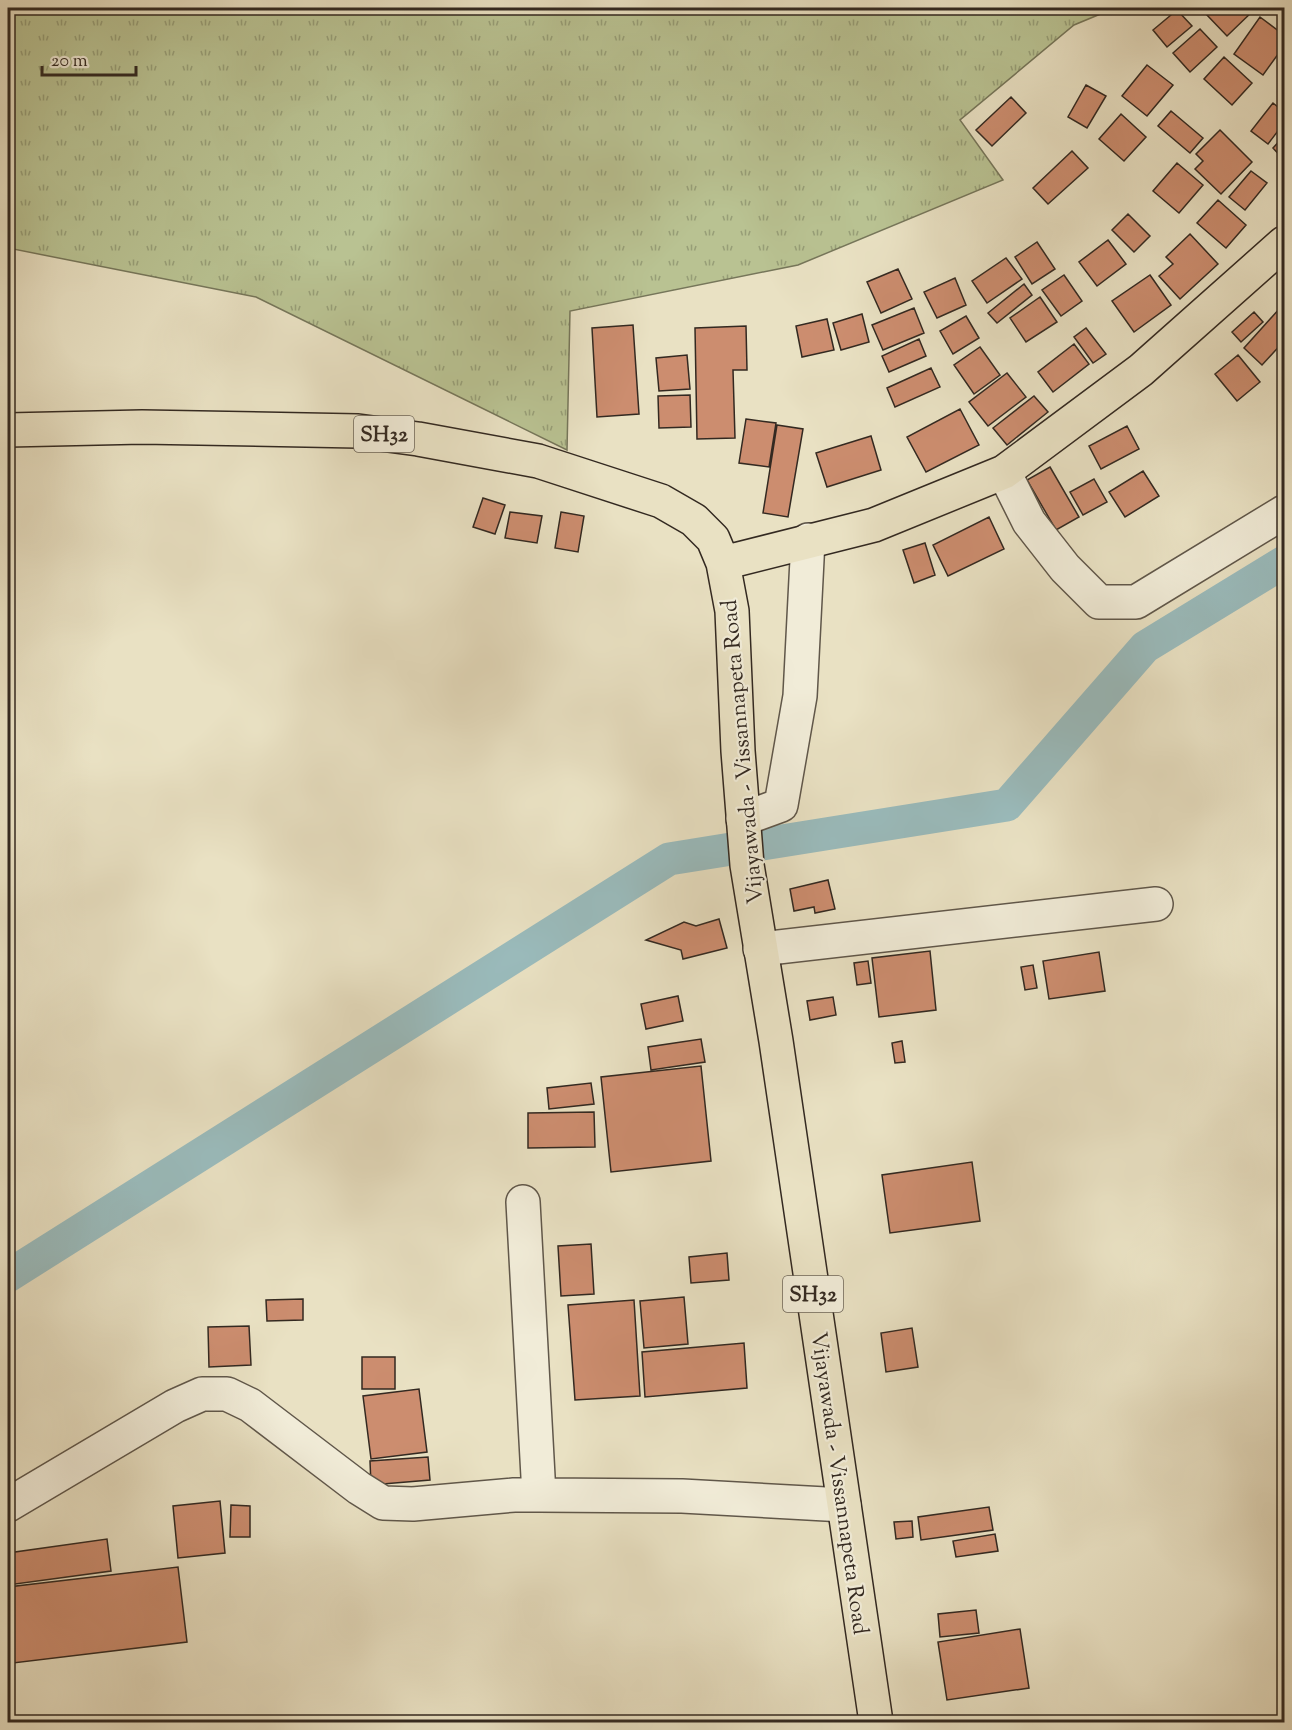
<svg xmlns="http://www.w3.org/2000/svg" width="1292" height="1730" viewBox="0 0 1292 1730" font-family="'Sorts Mill Goudy',serif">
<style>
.grass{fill:url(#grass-tufts);stroke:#76765a;stroke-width:1.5}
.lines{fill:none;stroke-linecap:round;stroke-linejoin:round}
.canal{stroke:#9abbbc;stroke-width:33}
.building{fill:#cc8d6f;stroke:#332921;stroke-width:1.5}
.minor-casing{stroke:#60574a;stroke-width:36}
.major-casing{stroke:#332921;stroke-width:36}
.minor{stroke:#f1ecd8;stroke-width:33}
.major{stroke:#e9e1c3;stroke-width:33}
.labels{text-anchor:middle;stroke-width:4.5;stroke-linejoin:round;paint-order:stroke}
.shield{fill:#f1ecd8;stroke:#6c6458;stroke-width:1.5}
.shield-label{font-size:21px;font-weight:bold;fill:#332921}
.street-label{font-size:22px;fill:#332921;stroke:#f1ecd8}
</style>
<defs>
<pattern id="grass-tufts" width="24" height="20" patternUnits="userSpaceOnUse" patternTransform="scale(1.5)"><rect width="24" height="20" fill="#b9c292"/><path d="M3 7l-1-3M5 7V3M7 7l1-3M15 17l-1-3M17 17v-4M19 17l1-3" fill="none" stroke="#979e77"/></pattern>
</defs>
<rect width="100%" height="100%" fill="#e9e1c3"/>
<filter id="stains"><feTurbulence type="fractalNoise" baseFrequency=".00333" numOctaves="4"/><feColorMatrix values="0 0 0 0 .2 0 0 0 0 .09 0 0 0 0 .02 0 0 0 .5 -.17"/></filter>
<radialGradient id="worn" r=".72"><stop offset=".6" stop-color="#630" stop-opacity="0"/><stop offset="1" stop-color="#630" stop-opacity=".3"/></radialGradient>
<path class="grass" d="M8,8H1115L1074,25L960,120L1003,180L798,265L570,311L567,450L256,297L8,248Z"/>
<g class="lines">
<path class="canal" d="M8,1276L669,859L1007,805L1145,647L1284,562"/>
</g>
<path class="building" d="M1213,8H1256L1227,36L1206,14Z
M1177,10L1192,26L1167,47L1153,30Z
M1260,17L1284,35V46L1263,75L1234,54Z
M1200,29L1217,47L1190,72L1173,53Z
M1224,57L1252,83L1232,105L1204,79Z
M1147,65L1173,85L1147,116L1122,96Z
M1086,85L1106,96L1087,128L1068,117Z
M1011,97L1026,113L992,146L976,130Z
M1273,103L1284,112V123L1268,144L1251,131Z
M1171,111L1203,138L1190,153L1158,126Z
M1121,114L1146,137L1124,161L1099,139Z
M1220,130L1252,162L1221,194L1195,169L1203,161L1196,154Z
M1284,136V160L1273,148Z
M1072,151L1088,168L1048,204L1033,188Z
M1177,163L1203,185L1179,213L1153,191Z
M1251,171L1267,183L1245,210L1229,197Z
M1218,200L1246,225L1226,248L1197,223Z
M1128,214L1150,236L1134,252L1112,230Z
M1190,234L1218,264L1180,299L1159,276L1173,264L1166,257Z
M1108,240L1126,264L1097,286L1079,262Z
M1037,242L1055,269L1032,284L1015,257Z
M1006,258L1022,279L987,303L972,281Z
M898,269L912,299L881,313L867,282Z
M1064,275L1082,301L1061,316L1042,290Z
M1150,275L1171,305L1134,332L1112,301Z
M955,278L966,305L937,318L924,292Z
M1024,284L1032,295L997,323L988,313Z
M1040,297L1057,322L1026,342L1010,318Z
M914,308L924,333L883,350L872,325Z
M1280,308L1284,312V341L1262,365L1244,348Z
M1254,312L1263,322L1241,342L1232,332Z
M862,314L869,342L841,350L833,323Z
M966,316L979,338L953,354L940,331Z
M827,319L834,350L802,357L796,326Z
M633,325L639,414L597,417L592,328Z
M746,326L747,370H733L735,438L697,439L695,328Z
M1086,328L1106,354L1093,363L1074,337Z
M919,339L926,356L889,372L882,356Z
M1074,344L1089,364L1053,392L1038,372Z
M980,347L1000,375L974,394L954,365Z
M687,355L690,389L659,391L656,358Z
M1238,355L1260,382L1237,401L1215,374Z
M931,368L940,387L895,407L887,388Z
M1007,373L1026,397L988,426L969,402Z
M690,395L691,427L659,428L658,396Z
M1034,396L1048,412L1007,445L993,428Z
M960,409L979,445L926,472L907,437Z
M746,419L776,423L769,467L739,463Z
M777,425L803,429L788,517L763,513Z
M1127,426L1139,449L1101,469L1089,446Z
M871,436L881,470L827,487L816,453Z
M1050,467L1079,517L1056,530L1027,480Z
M1143,471L1159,496L1125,517L1109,492Z
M1094,479L1107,502L1083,515L1070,492Z
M483,498L505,505L495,534L473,527Z
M510,512L542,516L537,543L505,538Z
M561,512L584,516L578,552L555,548Z
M989,517L1004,549L948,576L933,545Z
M925,543L935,575L914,583L903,550Z
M828,880L835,909L815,913L814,907L794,911L790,889Z
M719,919L727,948L683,959L681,950L646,940L684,922L696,926Z
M930,951L936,1010L879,1017L872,958Z
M1099,952L1105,991L1049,999L1043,961Z
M868,961L871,983L857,985L854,963Z
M1033,965L1037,988L1025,990L1021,967Z
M678,996L683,1021L646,1029L641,1004Z
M833,997L836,1015L810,1020L807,1001Z
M701,1039L705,1062L651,1070L648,1047Z
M902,1041L905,1062L895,1063L892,1043Z
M701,1066L711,1161L611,1172L601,1077Z
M591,1083L594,1104L549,1109L547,1088Z
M594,1112L595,1147L528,1148V1113Z
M972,1162L980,1221L890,1233L882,1175Z
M591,1244L594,1294L561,1296L558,1246Z
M727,1253L729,1280L691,1283L689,1257Z
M684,1297L688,1344L644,1348L640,1301Z
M303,1299V1320L267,1321L266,1300Z
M634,1300L640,1396L575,1400L568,1305Z
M249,1326L251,1365L209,1367L208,1327Z
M912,1328L918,1367L886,1372L881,1333Z
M744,1343L747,1388L645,1397L642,1352Z
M362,1357H395V1389H362Z
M419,1389L427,1452L371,1459L363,1396Z
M428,1457L430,1480L371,1485L370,1461Z
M220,1501L225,1553L178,1558L173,1506Z
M231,1505L250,1506V1537H230Z
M989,1507L993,1530L921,1540L918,1517Z
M912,1521L913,1537L896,1539L894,1522Z
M995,1534L998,1551L956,1557L953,1541Z
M107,1539L111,1571L8,1585V1553Z
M178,1567L187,1642L13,1663L8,1614V1587Z
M976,1610L979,1633L940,1637L938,1614Z
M1020,1629L1029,1688L947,1700L938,1642Z"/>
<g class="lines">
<g class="minor-casing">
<path id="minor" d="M1004,472L1029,522L1065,568L1099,602H1136L1284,512
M743,819L781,805L800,696L808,540
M760,949L1156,904
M523,1202L539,1495
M8,1505L175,1406L202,1394H227L250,1405L359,1488L383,1503L413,1504L514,1495H539L682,1496L844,1505"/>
</g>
<g class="major-casing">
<path id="major" d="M8,430L142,427L358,431L418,439L538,461L661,501L694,520L713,539L723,563L732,611L738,751L747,865L776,1041L876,1722
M723,563L874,525L1004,472L1141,370L1284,243"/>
</g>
<use href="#minor" class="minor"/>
<use href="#major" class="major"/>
</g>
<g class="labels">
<g class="shield">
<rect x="354" y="416" width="60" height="36" rx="4.5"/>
<rect x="783" y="1276" width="60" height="36" rx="4.5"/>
</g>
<g class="shield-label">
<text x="384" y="441">SH32</text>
<text x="813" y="1301">SH32</text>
</g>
<g class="street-label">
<text transform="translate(741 752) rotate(-95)" y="8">Vijayawada - Vissannapeta Road</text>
<text transform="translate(841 1483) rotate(82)" y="8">Vijayawada - Vissannapeta Road</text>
</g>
</g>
<rect width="1292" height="1730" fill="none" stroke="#e9e1c3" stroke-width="30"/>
<rect x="9" y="9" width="1274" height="1712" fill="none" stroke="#332921" stroke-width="3"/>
<rect x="15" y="15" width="1262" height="1700" fill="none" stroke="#332921" stroke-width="1.5"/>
<path d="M42 66v9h94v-9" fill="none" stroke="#332921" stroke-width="3"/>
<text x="51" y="66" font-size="18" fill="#332921" stroke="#f1ecd8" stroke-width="4.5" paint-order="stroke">20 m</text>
<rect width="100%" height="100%" filter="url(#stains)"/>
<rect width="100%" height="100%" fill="url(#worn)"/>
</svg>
